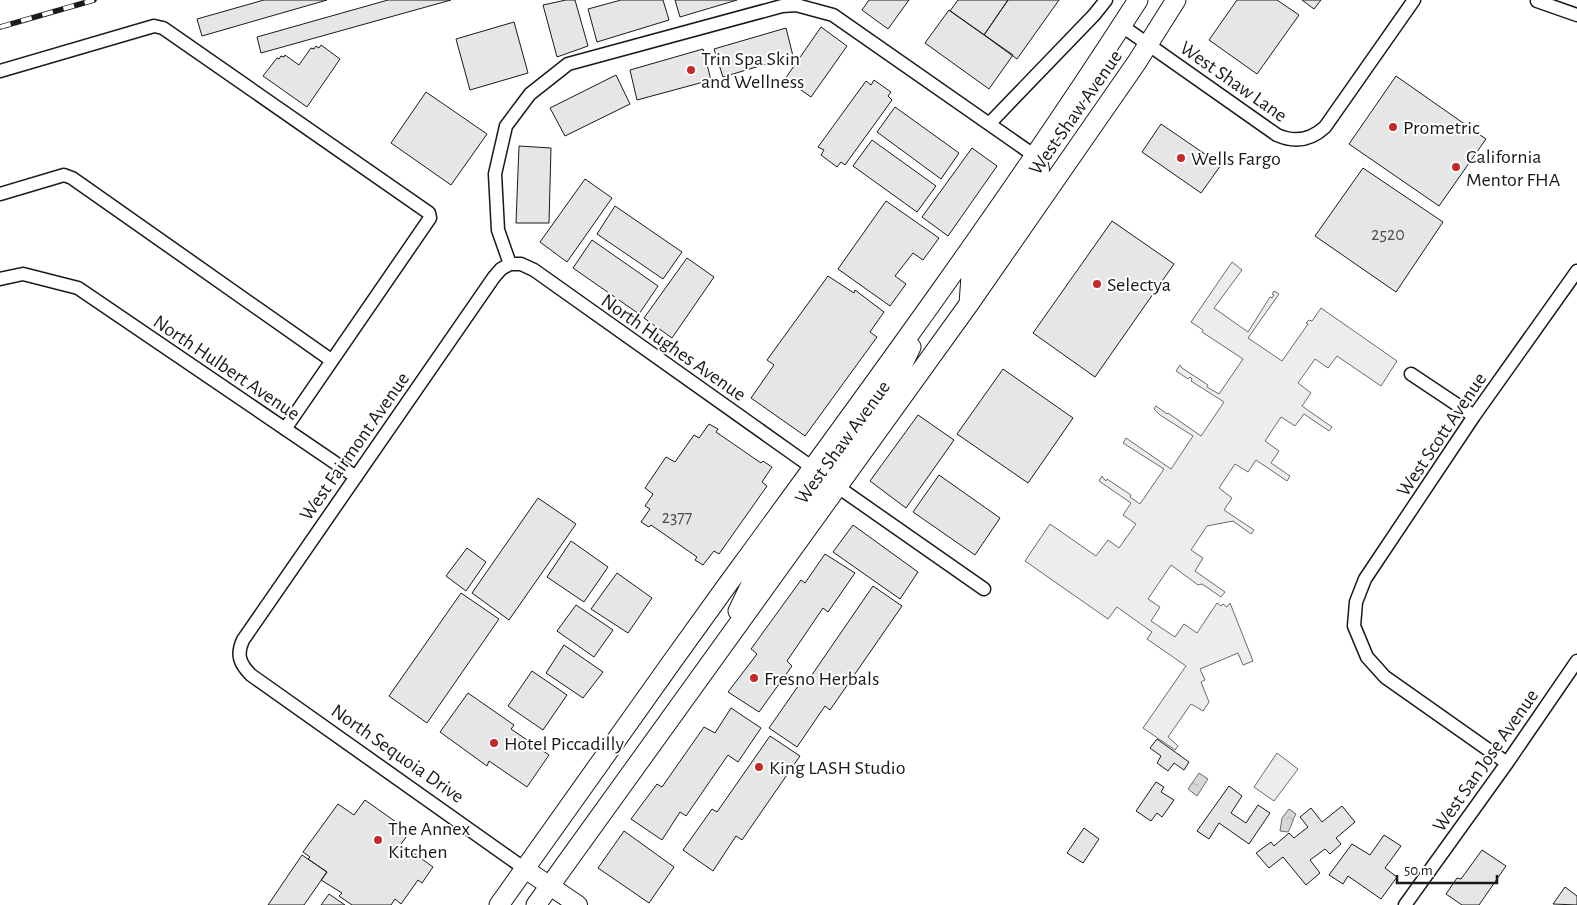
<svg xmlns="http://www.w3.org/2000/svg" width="1577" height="905" viewBox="0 0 1577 905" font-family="'Alegreya Sans',sans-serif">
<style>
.built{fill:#ededed;stroke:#6a6a6a}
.water{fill:url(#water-ripples);stroke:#6a6a6a}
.building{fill:#e6e6e6;stroke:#1a1a1a}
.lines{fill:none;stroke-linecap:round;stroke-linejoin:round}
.street-casing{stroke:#1a1a1a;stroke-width:15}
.secondary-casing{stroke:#1a1a1a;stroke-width:20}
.primary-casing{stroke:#1a1a1a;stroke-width:21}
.street{stroke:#fff;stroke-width:12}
.secondary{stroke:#fff;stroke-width:18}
.primary{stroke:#fff;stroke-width:19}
.rail-casing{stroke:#1a1a1a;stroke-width:5.5}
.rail{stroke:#fff;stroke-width:4;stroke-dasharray:11;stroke-linecap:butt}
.poi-dot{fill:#c62828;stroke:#fff;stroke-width:2}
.labels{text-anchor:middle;stroke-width:4;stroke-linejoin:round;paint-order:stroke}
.number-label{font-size:18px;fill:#4d4d4d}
.poi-label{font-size:20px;fill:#1a1a1a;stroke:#fff;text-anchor:start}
.street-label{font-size:20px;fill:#1a1a1a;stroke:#fff}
</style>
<defs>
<pattern id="water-ripples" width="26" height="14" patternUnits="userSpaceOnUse" patternTransform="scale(1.25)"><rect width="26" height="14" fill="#d7d7d7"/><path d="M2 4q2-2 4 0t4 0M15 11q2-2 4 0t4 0" fill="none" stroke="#b8b8b8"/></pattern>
</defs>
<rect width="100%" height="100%" fill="#fff"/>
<path class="built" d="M1232,262L1242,270L1214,308L1248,332L1270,297L1272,298L1274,295L1272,294L1274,291L1279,294L1248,338L1282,361L1308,324L1306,323L1309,320L1312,321L1321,308L1397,361L1381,386L1337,356L1328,368L1315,359L1298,383L1311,393L1302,406L1332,427L1329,431L1304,414L1295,426L1281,417L1265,441L1279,451L1271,463L1290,476L1287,481L1256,460L1248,472L1235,464L1219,488L1232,498L1224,510L1254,530L1251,534L1233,521L1207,526L1191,550L1203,558L1195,571L1225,592L1221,597L1202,584L1198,585L1171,565L1148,599L1160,607L1151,621L1175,637L1184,624L1197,633L1217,603L1221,606L1223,604L1227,607L1230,603L1253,661L1243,665L1238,653L1200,669L1205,680L1201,682L1209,702L1203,711L1191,704L1168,737L1178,746L1175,750L1143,728L1186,666L1147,639L1152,632L1117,607L1108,619L1025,561L1050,524L1096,556L1108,540L1119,548L1136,524L1123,515L1131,503L1099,481L1102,476L1104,479L1106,481L1107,479L1131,495L1130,497L1140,504L1164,469L1123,443L1126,438L1171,469L1193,436L1160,415L1154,409L1156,406L1167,414L1168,413L1201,436L1224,402L1191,381L1192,379L1190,377L1188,379L1176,371L1180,365L1182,368L1208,385L1207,387L1219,394L1243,359L1202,332L1203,330L1191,322Z
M1277,753L1298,769L1274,801L1254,787Z"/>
<path class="water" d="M1199,773L1208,779L1197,796L1188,789Z
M1289,809L1296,814C1292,820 1292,826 1288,832L1280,831L1282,818Z"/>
<path class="building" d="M264,0H327L202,36L197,19Z
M388,0H451L261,53L257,37Z
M566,0H575L588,46L557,57L543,5Z
M621,0H663L669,20L597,42L588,9Z
M675,0H737L680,17Z
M869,0H909L888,29L862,10Z
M958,0H1008L984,35L950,11Z
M1008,0H1059L1017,59L984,35Z
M1237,0H1277L1299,15L1257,74L1209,40Z
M1302,0H1321L1314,9Z
M949,10L1013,55L989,89L925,43Z
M514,22L528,73L470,90L456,39Z
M821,27L847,46L811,97L785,79Z
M786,28L793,56L723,77L714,49Z
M321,45L340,59L307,107L263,76L277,58L279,59L281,56L284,57L285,55L299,65L311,48L314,49L316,46L319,48Z
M703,49L711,80L637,100L630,70Z
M616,75L630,104L565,136L550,108Z
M1396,76L1486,139L1439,206L1349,144Z
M874,80L891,92L888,96L892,100L845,165L841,162L837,167L821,155L824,150L818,147L866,81L871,85Z
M426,92L487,134L451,185L391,143Z
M895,107L959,153L941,179L877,132Z
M1161,124L1221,165L1201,193L1142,152Z
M872,140L936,186L917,212L853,166Z
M519,146L551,148L549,223H516Z
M972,148L997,166L948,236L922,217Z
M1363,168L1443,222L1396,292L1315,236Z
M585,179L612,198L567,262L540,242Z
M886,201L939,238L923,260L913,253L895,276L906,284L890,306L838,269Z
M615,206L682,252L663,279L597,234Z
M1112,221L1174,264L1095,377L1033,333Z
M592,240L658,286L639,314L573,268Z
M687,258L714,277L672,338L644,318Z
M828,276L854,293L855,290L884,312L870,332L877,337L805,436L751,398L774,365L767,360Z
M1003,369L1073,418L1028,483L957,434Z
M918,415L954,440L906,508L870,481Z
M709,424L718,429L716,432L761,463L763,461L772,467L762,482L767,486L719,554L714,551L703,565L695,560L697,557L651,525L649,527L641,522L650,509L645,506L653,494L645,488L666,457L675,462L694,435L699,438Z
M939,475L1000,518L975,555L913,512Z
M538,498L576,524L509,620L472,593Z
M853,525L918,572L900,599L833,552Z
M571,541L608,567L584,602L547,577Z
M467,548L486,562L466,591L446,576Z
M825,554L855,573L828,612L823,608L787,661L792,666L759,712L728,692L757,654L751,649L801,580L805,583Z
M617,573L652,598L628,633L591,609Z
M873,586L902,606L830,710L825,706L797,747L769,728L803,679L807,682Z
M461,593L499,619L427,723L389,696Z
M576,605L613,630L594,657L557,631Z
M564,645L603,672L583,698L546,673Z
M532,671L567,695L543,730L508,706Z
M468,693L514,725L511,729L549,755L527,787L489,761L487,766L440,732Z
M731,708L761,728L738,762L728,755L686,816L680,812L662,840L631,819L657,784L662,787L704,727L715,733Z
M770,736L800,756L742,840L736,836L713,871L683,850L712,809L717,812Z
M1157,739L1189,762L1184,770L1174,763L1168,771L1157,763L1161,756L1150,748Z
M1156,782L1164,787L1161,792L1174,800L1162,817L1157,813L1151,821L1136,811Z
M1229,786L1242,796L1231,813L1246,823L1258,805L1270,813L1249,844L1219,823L1209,839L1197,831Z
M365,800L410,832L401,844L433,867L422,883L418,880L401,904L395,899L391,905H352L339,896L342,893L321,880L327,872L308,859L310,857L303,852L338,804L354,815Z
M1342,806L1355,822L1336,838L1341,844L1330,854L1325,849L1310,860L1320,873L1306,885L1283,857L1269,868L1256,853L1271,842L1274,846L1289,833L1294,838L1308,827L1300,817L1311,808L1322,822Z
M1084,828L1099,839L1083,863L1067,853Z
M624,831L674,867L649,903L598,868Z
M1384,835L1401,846L1385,868L1397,877L1381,899L1348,876L1343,884L1329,875L1352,844L1370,855Z
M1482,850L1506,866L1479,905H1462L1446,894L1457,878L1461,879Z
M302,855L327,872L304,905H268Z
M1565,887L1577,896V905L1553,904Z
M329,894L345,905H321Z"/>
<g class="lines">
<g class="street-casing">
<path id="street" d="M1537,1L1577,15
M1122,26L1277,135C1295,143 1311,140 1325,127L1414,0
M0,71L154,26L163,28L429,213L430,218L285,429
M989,124L1094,15L1106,0
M0,194L64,175L72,178L331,360
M510,264L501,269L494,277L243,640C236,655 240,664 251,675L525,869
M510,264L498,230L495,174L506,126L530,94L568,64L782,6L796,5L833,15L1035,156
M510,264H521L534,270L813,468
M0,279L23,274L78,288L356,477
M1411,374L1474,416
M838,487L984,589
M1507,763L1385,677L1367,657L1354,626L1356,602L1365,579L1474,416L1577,271
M1405,905L1507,763L1577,661"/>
</g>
<g class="secondary-casing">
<path id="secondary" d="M525,869L578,905"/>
</g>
<g class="primary-casing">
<path id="primary" d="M969,304L971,276L1037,182C1041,172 1040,166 1035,156
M838,487L830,476L833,464L900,370L911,347
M738,611L750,586L817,491L818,478L813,468
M499,905C575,799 649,693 725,588C867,394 1009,201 1138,0
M536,905L969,304L1137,62L1176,0"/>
</g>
<use href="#street" class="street"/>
<use href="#secondary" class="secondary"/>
<use href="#primary" class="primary"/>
<g class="rail-casing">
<path id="rail" d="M0,27L94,0"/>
</g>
<use href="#rail" class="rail"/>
</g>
<g class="poi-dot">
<circle cx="691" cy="70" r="5"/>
<circle cx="1393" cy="127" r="5"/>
<circle cx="1181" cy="158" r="5"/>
<circle cx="1456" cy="167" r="5"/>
<circle cx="1097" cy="284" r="5"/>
<circle cx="754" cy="678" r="5"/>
<circle cx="494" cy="743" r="5"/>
<circle cx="759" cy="767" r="5"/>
<circle cx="378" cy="840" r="5"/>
</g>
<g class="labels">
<g class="number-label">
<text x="1388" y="240">2520</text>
<text x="677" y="523">2377</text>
</g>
<g class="poi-label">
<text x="701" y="65">Trin Spa Skin<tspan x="701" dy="23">and Wellness</tspan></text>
<text x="1403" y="134">Prometric</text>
<text x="1466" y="163">California<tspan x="1466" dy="23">Mentor FHA</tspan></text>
<text x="1191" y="165">Wells Fargo</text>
<text x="1107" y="291">Selectya</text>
<text x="764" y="685">Fresno Herbals</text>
<text x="504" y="750">Hotel Piccadilly</text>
<text x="769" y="774">King LASH Studio</text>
<text x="388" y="835">The Annex<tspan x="388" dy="23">Kitchen</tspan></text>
</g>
<g class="street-label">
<text transform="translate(1234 81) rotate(35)" y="7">West Shaw Lane</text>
<text transform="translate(1075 112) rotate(-55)" y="7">West Shaw Avenue</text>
<text transform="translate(674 347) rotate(35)" y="7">North Hughes Avenue</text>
<text transform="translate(227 367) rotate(34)" y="7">North Hulbert Avenue</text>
<text transform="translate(1441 434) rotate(-56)" y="7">West Scott Avenue</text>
<text transform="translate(842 442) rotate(-54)" y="7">West Shaw Avenue</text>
<text transform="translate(354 446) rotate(-55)" y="7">West Fairmont Avenue</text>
<text transform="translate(398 753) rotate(35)" y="7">North Sequoia Drive</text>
<text transform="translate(1485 760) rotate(-55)" y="7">West San Jose Avenue</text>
</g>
</g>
<path d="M1397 875v8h100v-8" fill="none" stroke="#1a1a1a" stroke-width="2.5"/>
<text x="1404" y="875" font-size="15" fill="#1a1a1a" stroke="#ffffff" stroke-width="4" paint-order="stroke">50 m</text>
</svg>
